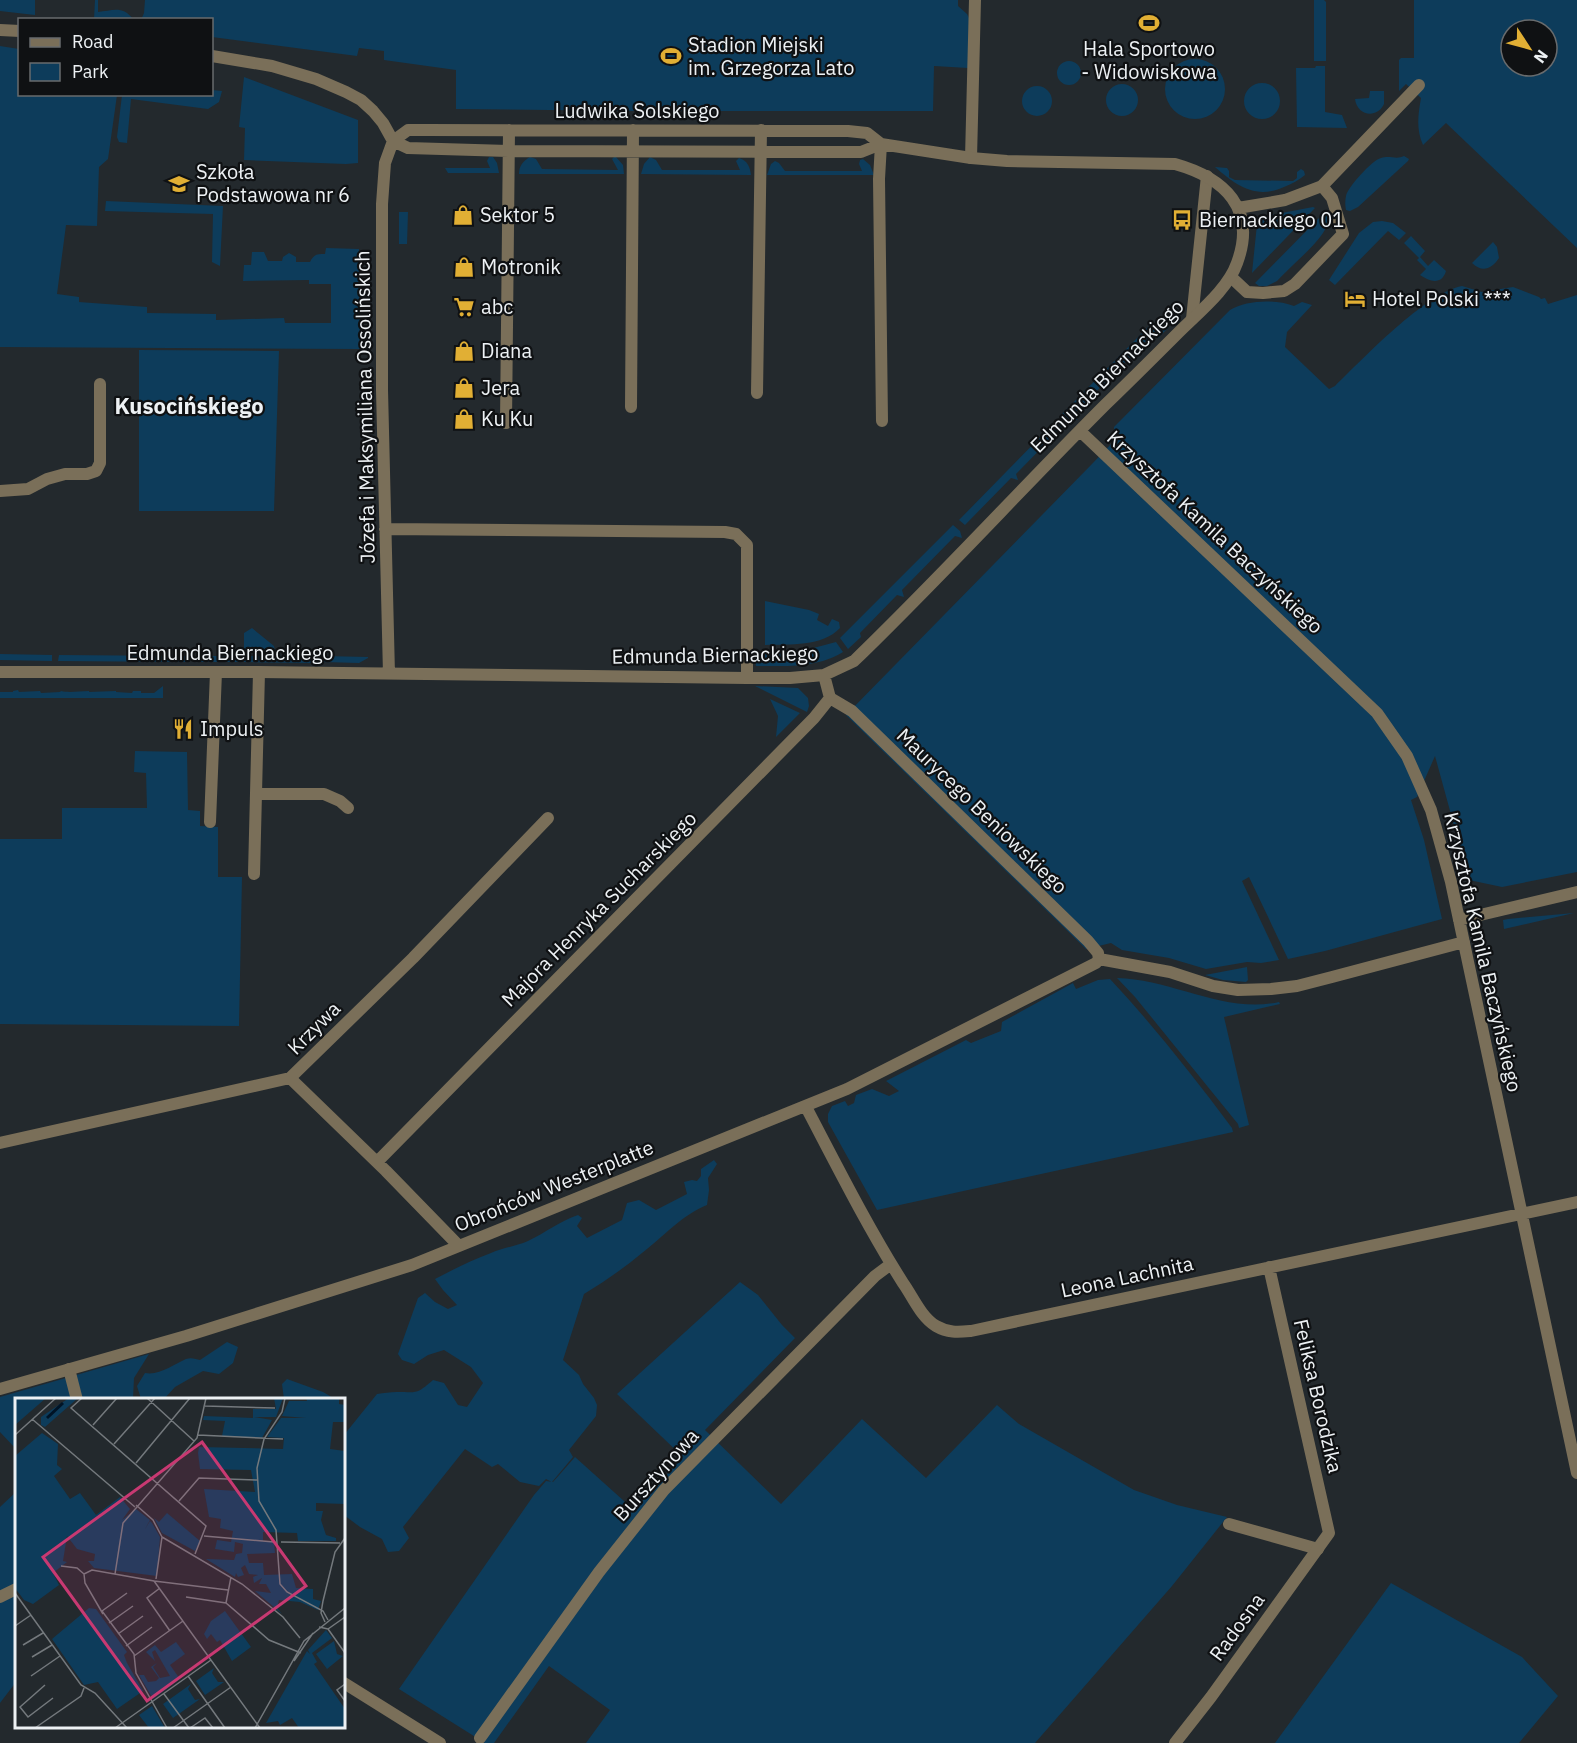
<svg xmlns="http://www.w3.org/2000/svg" width="1577" height="1743" viewBox="0 0 1577 1743" font-family="'IBM Plex Sans',sans-serif">
<style>
.green{fill:#0d3c5b;fill-rule:evenodd}
.lines{fill:none;stroke-linecap:round;stroke-linejoin:round}
.service{stroke:#7a6f59;stroke-width:12}
.minor{stroke:#7a6f59;stroke-width:12}
.tertiary{stroke:#7a6f59;stroke-width:12}
.labels{text-anchor:middle;stroke-width:4.5;stroke-linejoin:round;paint-order:stroke}
.poi-label{font-size:20px;fill:#edf1f4;stroke:#0f1113;text-anchor:start}
.street-label{font-size:20px;fill:#edf1f4;stroke:#0f1113}
.quarter-label{font-size:22px;font-weight:bold;fill:#edf1f4;stroke:#0f1113}
.inset-river{fill:none;stroke:#001325;stroke-width:3}
.inset-road{fill:none;stroke:#74797d;stroke-width:1.5}
.view{fill:#c83972;fill-opacity:0.15;stroke:#c83972;stroke-width:3}
.inset-edge{fill:none;stroke:#edf1f4;stroke-width:3}
</style>
<rect width="100%" height="100%" fill="#23292d"/>
<path class="green" d="M0,0H35V15L0,11Z
M95,0H98V12C112,11 122,5 133,19H94Z
M145,0H958V6L967,14L969,18L968,68L934,66L933,111H635L456,109V70L384,60V51L359,48L357,56L212,37V20H141L144,13Z
M1314,0H1324L1326,2V61H1314Z
M1414,0H1577V248L1446,123L1423,145C1416,129 1418,115 1421,98L1406,84L1399,91V60L1401,58H1414ZM1511,30H1547V66H1511Z
M0,46L19,49L20,94L117,95L108,159L99,167L97,226L66,225L57,294L79,297V302L147,307V313L216,314V320L284,318L285,323H331V284H309V280L243,281L244,265H251L252,252H264L268,261H282L283,257L289,253L296,257V262H310C314,254 317,254 325,254L326,248L359,249L360,349L0,347Z
M1165 89a30 30 0 1 1 60 0a30 30 0 1 1-60 0Z
M1057 73a12 12 0 1 1 24 0a12 12 0 1 1-24 0Z
M1316,66H1325V112L1342,115L1347,128L1297,127L1296,68H1315Z
M244,77L358,120V163L346,164L244,160L245,128L239,127Z
M1244 101a18 18 0 1 1 36 0a18 18 0 1 1-36 0Z
M1106 100a16 16 0 1 1 32 0a16 16 0 1 1-32 0Z
M1022 101a15 15 0 1 1 30 0a15 15 0 1 1-30 0Z
M212,90L222,91L219,102L208,109L131,99L127,143L119,142L117,137L122,95L212,94Z
M1370,91H1384V104C1377,119 1357,116 1355,99L1369,98Z
M1404,156L1409,159L1408,161L1358,207L1350,211L1346,210C1345,205 1345,201 1346,196C1348,187 1372,160 1381,158C1390,155 1396,160 1404,156Z
M489,157H493L497,163L499,173H448L445,168H490L487,161Z
M530,157L536,159L542,169L618,170L612,159L614,157H616L623,165L624,174H519C519,166 523,161 530,157Z
M650,157L656,160L662,170H740L736,161L739,158C748,161 750,167 751,175L641,174L644,164Z
M863,159L870,165L874,175H767L771,164L775,161L779,163L785,171H862L859,164L860,160Z
M1215,167L1227,168L1229,171V177L1235,180L1293,181L1297,178V172L1301,169L1304,171L1305,175C1299,180 1292,184 1284,187C1255,200 1236,185 1215,167Z
M106,201L223,206L220,266L212,262L213,214L105,211Z
M1313,207L1315,208L1252,273L1257,224L1266,216Z
M399,212H408L407,244H399Z
M1325,212C1329,218 1327,227 1323,233C1312,249 1290,267 1277,281L1267,286H1259L1255,283Z
M1382,221L1393,223L1406,233L1399,240L1388,231L1335,285L1329,280L1359,233L1373,222Z
M1411,236L1425,251L1420,257L1428,266L1434,260L1446,271C1442,285 1430,282 1420,275L1426,269L1417,260L1419,258L1404,243Z
M1493,242L1497,247L1499,258C1492,269 1482,273 1472,263Z
M1462,286L1482,292L1513,287L1539,297L1541,299L1545,298L1548,304L1577,295V872L1502,887L1469,880L1435,756L1417,797L1411,800L1424,840L1442,919L1325,951L1288,959L1249,877L1242,881L1279,960L1261,963L1247,962L1206,969L1169,958L1122,950L1111,943L1086,949L846,715L1091,465L1114,441V427L1230,310C1247,300 1275,299 1294,306L1302,302L1312,305L1287,332L1285,347L1329,389L1335,386C1363,359 1425,293 1462,286Z
M1152,323L1169,327L1158,338L1151,336L1075,413L1077,420L1070,419L1068,420L1062,414Z
M139,350L279,351L274,511H139Z
M1057,420L1063,426L1016,474L1018,480L1011,478L965,525L959,520Z
M953,525L960,531L962,538L955,536L902,590L904,597L897,595L860,633L861,637L848,649L840,638Z
M765,601L809,610L819,614L817,620L828,626L832,619L839,622L840,628C822,647 790,644 765,645Z
M252,628L274,646L275,651H244V633Z
M836,642L843,652C818,668 785,666 756,666L754,653L806,650Z
M0,654L52,655V661L0,660Z
M59,655L187,656V662L58,661Z
M197,656H239V662H197Z
M244,656H318L319,663L244,662Z
M323,656L368,657V658L359,663L323,662Z
M163,686V698H0V692H13V691L18,690L19,692L40,691L41,693L60,692L61,691C69,693 80,691 89,691V692L116,691V692L132,693L133,691H141V693H154Z
M755,686L798,688L808,698L809,706L807,712Z
M770,699L800,713L776,737L778,716Z
M135,751L187,752L188,810L200,811V826L218,827V877H242L239,1026L0,1024V839H62V808H147L146,773L134,772Z
M1574,913L1504,929L1503,920L1508,919Z
M1247,967L1248,980L1246,982L1223,980L1205,975Z
M1117,978C1172,979 1224,1014 1279,1002L1280,1004L1224,1017L1249,1125L1239,1128L1238,1124L1135,997Z
M1110,979C1154,1026 1194,1077 1232,1128L1233,1132L877,1210L828,1122V1114L832,1106L845,1101L848,1106L854,1103L856,1095L872,1089L889,1096L899,1091L886,1081L966,1040L971,1043L1001,1031L1002,1022L1073,983L1076,989L1098,980Z
M714,1160L717,1164L708,1178L709,1190L707,1205C682,1215 663,1237 642,1253C624,1268 604,1282 584,1294L563,1360L579,1375L583,1384L594,1398L597,1405L596,1416L569,1450L573,1457L552,1482L546,1479L539,1486L520,1482L498,1464L492,1467L465,1449L403,1527L409,1538L399,1551L388,1552L382,1539L360,1527L344,1515V1435L377,1394C384,1393 390,1392 397,1392C417,1392 416,1395 433,1380L444,1383L458,1405L467,1407L483,1383L471,1367L444,1350L428,1355L414,1364L402,1360L398,1354L418,1298L425,1293L435,1302L448,1309L457,1305L443,1290L435,1279C454,1269 472,1260 491,1253C503,1248 516,1246 528,1241C545,1233 560,1221 578,1215L582,1218L577,1226L587,1238L622,1220L627,1203L639,1200L656,1210L687,1194L684,1182L692,1180L697,1181L701,1176V1169Z
M740,1282L758,1295L782,1325L795,1338L705,1430L781,1504L862,1419L926,1478L997,1405L1019,1424L1134,1490L1177,1505L1227,1517L1172,1586L1035,1743H586L610,1710L549,1666L494,1743H485L399,1689L534,1495L546,1481L553,1482L575,1457L634,1510L683,1457L617,1394Z
M227,1342L238,1347L233,1363L219,1374L203,1371L175,1387L164,1399H141L137,1386L145,1373C159,1376 174,1364 186,1359C191,1357 196,1359 200,1360Z
M149,1354L134,1378L133,1399L16,1400V1449L0,1432V1397Z
M287,1379L323,1392L335,1399H284L282,1384Z
M16,1492V1682L0,1703V1507Z
M1391,1583L1522,1657L1558,1696L1519,1743H1275Z"/>
<g class="lines">
<path class="service" d="M971,158L975,0
M1231,277L1247,292L1263,293L1284,291L1295,284L1343,234L1332,198L1322,186
M1192,319L1207,176
M0,491L28,489L47,479L65,474H87L96,471L100,463V384
M257,794H324L340,801L348,808
M210,822L216,672
M254,874L259,672
M69,1369L77,1400
M1229,1524L1318,1549"/>
<path class="minor" d="M0,30L20,31
M393,141L408,130H426L848,131L867,133L881,144
M881,144L879,179L882,421
M1238,208L1285,200L1322,186L1419,85
M757,393L761,130
M631,407L633,130
M506,423L509,130
M1080,431L1377,713L1407,756L1431,810L1451,882L1577,1473
M385,529L725,532L736,534L747,545V678
M0,672H259L747,678H790L824,675L854,661C940,578 1021,489 1105,405C1130,381 1155,356 1179,332C1199,312 1228,289 1237,263C1257,209 1225,178 1175,164L1007,161L971,158L881,144L861,152L508,151L408,148L393,141L383,123L373,111L361,100L346,92L316,79L272,66L212,56
M389,674L382,390V204L385,163L393,141
M830,698L852,711L1088,941L1098,953L1099,959
M1459,920L1577,892
M1099,959L1170,972L1213,986L1238,990L1271,989L1297,986L1332,977L1464,942
M290,1078L386,1171L458,1245
M806,1107C837,1166 867,1226 903,1283C913,1297 921,1317 936,1326C948,1333 958,1332 971,1331L1577,1202
M0,1143L290,1078L413,958L548,818
M377,1162L814,718L830,698L824,675
M0,1389L186,1336L412,1265L847,1089L1096,963L1099,959
M480,1738L599,1572L664,1490L875,1276L891,1264
M1175,1743L1211,1697L1329,1533L1269,1267"/>
<path class="tertiary" d="M0,1597L16,1589
M344,1683L440,1743"/>
</g>
<defs>
<g id="stadium-bare" transform="scale(1.62)"><path d="M0-5a6.5 5 0 1 0 0 10a6.5 5 0 1 0 0-10ZM-3.5-1.8h7v3.6h-7Z" fill="#e1af34" stroke="#0f1113" stroke-width="2.5" paint-order="stroke"/></g>
<g id="school-bare" transform="scale(1.62)"><path d="M0-5L7-2L0 1L-7-2ZM-4 1L0 2.5L4 1V4Q0 6-4 4Z" fill="#e1af34" stroke="#0f1113" stroke-width="2.5" paint-order="stroke"/></g>
<g id="shop-bare" transform="scale(1.62)"><path d="M-5-2.5h2.3a2.7 3.5 0 0 1 5.4 0H5L5.5 6h-11ZM-1.5-2.5h3a1.5 2.3 0 0 0-3 0Z" fill="#e1af34" stroke="#0f1113" stroke-width="2.5" paint-order="stroke"/></g>
<g id="bus-bare" transform="scale(1.62)"><path d="M-5-6H5V4H4V6H2V4H-2V6H-4V4H-5ZM-3.5-4V0h7V-4ZM-3.5 1.2v1.5H-2V1.2ZM2 1.2v1.5H3.5V1.2Z" fill="#e1af34" stroke="#0f1113" stroke-width="2.5" paint-order="stroke"/></g>
<g id="hotel-bare" transform="scale(1.62)"><path d="M-6-4.5h1.5V1H6V5H4.5V3h-9V5H-6ZM-4 0a1.8 1.8 0 1 1 3.6 0ZM.5 0V-2.5h3Q6-2.5 6 0Z" fill="#e1af34" stroke="#0f1113" stroke-width="2.5" paint-order="stroke"/></g>
<g id="supermarket-bare" transform="scale(1.62)"><path d="M-6-5.5h2.5l.6 2H6L4.5 2H-2.5L-4.4-4H-6ZM-1.5 3.2a1.3 1.3 0 1 0 .1 0ZM3 3.2a1.3 1.3 0 1 0 .1 0Z" fill="#e1af34" stroke="#0f1113" stroke-width="2.5" paint-order="stroke"/></g>
<g id="restaurant-bare" transform="scale(1.62)"><path d="M-5-6h1v4h1v-4h1v4h1v-4h1v5L-1.5 .5V6h-2V.5L-5-1ZM5-6V6H3V1.5H1.5Q1.5-4 5-6Z" fill="#e1af34" stroke="#0f1113" stroke-width="2.5" paint-order="stroke"/></g>
</defs>
<g fill-rule="evenodd">
<use href="#stadium-bare" x="1149" y="23"/>
<use href="#stadium-bare" x="671" y="56"/>
<use href="#school-bare" x="179" y="184"/>
<use href="#shop-bare" x="463" y="215"/>
<use href="#bus-bare" x="1182" y="220"/>
<use href="#shop-bare" x="464" y="267"/>
<use href="#hotel-bare" x="1355" y="299"/>
<use href="#supermarket-bare" x="464" y="307"/>
<use href="#shop-bare" x="464" y="351"/>
<use href="#shop-bare" x="464" y="388"/>
<use href="#shop-bare" x="464" y="419"/>
<use href="#restaurant-bare" x="183" y="729"/>
</g>
<g class="labels">
<g class="poi-label">
<text x="688" y="52">Stadion Miejski<tspan x="688" dy="23">im. Grzegorza Lato</tspan></text>
<text x="1149" y="56" text-anchor="middle">Hala Sportowo<tspan x="1149" dy="23">- Widowiskowa</tspan></text>
<text x="196" y="179">Szkoła<tspan x="196" dy="23">Podstawowa nr 6</tspan></text>
<text x="480" y="222">Sektor 5</text>
<text x="1199" y="227">Biernackiego 01</text>
<text x="481" y="274">Motronik</text>
<text x="1372" y="306">Hotel Polski ***</text>
<text x="481" y="314">abc</text>
<text x="481" y="358">Diana</text>
<text x="481" y="395">Jera</text>
<text x="481" y="426">Ku Ku</text>
<text x="200" y="736">Impuls</text>
</g>
<g class="street-label">
<text x="637" y="118">Ludwika Solskiego</text>
<text transform="translate(1107 376) rotate(-45)" y="7">Edmunda Biernackiego</text>
<text transform="translate(365 407) rotate(-91)" y="7">Józefa i Maksymiliana Ossolińskich</text>
<text transform="translate(1215 532) rotate(43)" y="7">Krzysztofa Kamila Baczyńskiego</text>
<text x="230" y="660">Edmunda Biernackiego</text>
<text transform="translate(715 655) rotate(-1)" y="7">Edmunda Biernackiego</text>
<text transform="translate(982 811) rotate(44)" y="7">Maurycego Beniowskiego</text>
<text transform="translate(599 909) rotate(-45)" y="7">Majora Henryka Sucharskiego</text>
<text transform="translate(1483 952) rotate(77)" y="7">Krzysztofa Kamila Baczyńskiego</text>
<text transform="translate(314 1028) rotate(-45)" y="7">Krzywa</text>
<text transform="translate(554 1186) rotate(-22)" y="7">Obrońców Westerplatte</text>
<text transform="translate(1127 1277) rotate(-12)" y="7">Leona Lachnita</text>
<text transform="translate(1318 1396) rotate(77)" y="7">Feliksa Borodzika</text>
<text transform="translate(656 1475) rotate(-48)" y="7">Bursztynowa</text>
<text transform="translate(1237 1627) rotate(-54)" y="7">Radosna</text>
</g>
<g class="quarter-label">
<text x="189" y="414">Kusocińskiego</text>
</g>
</g>
<g transform="translate(15 1398)">
<rect width="330" height="330" fill="#23292d"/>
<path d="M0,0H31L0,27ZM54,0H63L30,29L26,27V19ZM259,0H268L261,19H239L257,22L247,40L207,38L210,23L188,22L189,18L238,20V11H261ZM291,0H324V6L330,7V24H318L315,51L330,53V106L301,105V113H308L306,122L311,137L321,140V143H283L282,135L248,134V143H259L260,155L232,156L234,165H248L249,177L277,176L281,190L298,191V201L306,203L303,212L285,204L264,202L262,210L267,216L240,193L256,195L251,186H244L247,180L239,185L238,179L243,177L234,176L230,167L226,170L229,177L223,179L221,175L220,179L191,161L219,162L221,156L227,155L228,146L220,144L219,154L200,151L202,142L216,144L218,133L205,130L206,121L194,119L189,91L240,94L236,72L185,71L183,55L184,49L268,51L269,40L252,39L266,20H291L267,18L274,3H292ZM27,35L43,46L42,67L47,71L39,78L55,101L65,95L81,117L105,99L115,111L107,122L121,111L135,122L130,131L135,123L137,125L145,139L142,178L79,170L73,163H79L80,156L62,151L52,138L48,163L52,164L38,175L44,187L18,206L9,202L0,190V58ZM152,115L185,143L180,153L147,135L139,120L144,124ZM74,210L81,211L112,254L109,257L112,265L128,293L102,311L83,284L69,287L37,241ZM210,213L236,249L217,263L205,242L202,244L196,236L192,241L189,236L196,223ZM311,232L317,240L297,255L302,264L299,266L330,311V330H284L277,320L265,327L263,323L251,325L292,253L295,256L293,252ZM319,243L322,256L328,258L312,271L301,256ZM161,244L170,256L155,267L165,281L138,301L124,277H129L133,284L141,283L144,280L136,269L142,265L138,269L145,280L155,278L140,252L137,254L140,263L131,254L140,247L146,254ZM199,270L197,275L203,284H209L190,297L181,283ZM176,286L173,291L180,302L185,301L158,320L148,306ZM137,308L150,330H134L124,317Z" fill="#0d3c5b"/>
<path class="inset-river" d="M32,20L48,5"/>
<path class="inset-road" d="M67,0L56,10L191,128L180,156M132,0L179,43M270,0L267,14L249,41L242,70L244,103L261,132L265,186L272,194L308,213L313,222M190,8L260,10M17,21L120,109M78,27L102,0M0,37L41,0M183,37L268,41M99,46L140,0M121,65L175,0M164,103L184,80L242,82M121,107L138,122L147,139M189,138L259,144M147,139L227,186L268,219L285,240M266,144L325,145M46,168L62,170L69,176M69,176L77,172L139,183L245,330M69,176L70,185L88,216M100,176L108,125L182,40L191,0M141,181L147,139M139,183L213,192M145,190L132,200L155,233M0,195L66,287L80,295L112,330M171,199L211,205L254,242L286,255M211,205L216,179M87,213L119,256L121,275L152,330M87,213L112,195M310,224L306,215L308,203L320,154L330,140M94,225L118,208M0,228L16,217M304,229L313,231L330,219M313,231L330,255M103,236L128,218M8,247L28,235M111,248L137,229M119,258L168,223M17,259L37,247M279,263L298,235M16,278L45,258M173,278L210,330M330,286L322,292L330,303M30,287L5,309L13,319L38,300M149,296L174,330M20,330L66,298L69,290M100,330L196,262M158,330L216,289M175,330L190,320L198,330M240,330L289,243L330,210"/>
<path class="view" d="M187,44L291,188L132,303L28,159Z"/>
<rect width="330" height="330" class="inset-edge"/>
</g>
<rect x="18" y="18" width="195" height="78" fill="#0f1113" stroke="#686b6d" stroke-width="1.5"/>
<rect x="30" y="38" width="30" height="9" fill="#7a6f59" stroke="#686b6d" stroke-width="1.5"/>
<text x="72" y="48" font-size="18" fill="#edf1f4">Road</text>
<rect x="30" y="63" width="30" height="18" fill="#0d3c5b" stroke="#686b6d" stroke-width="1.5"/>
<text x="72" y="78" font-size="18" fill="#edf1f4">Park</text>
<g transform="translate(1529 48) rotate(126)"><circle r="28" fill="#0f1113" stroke="#686b6d" stroke-width="1.5"/>
<path d="M0-4.5L10 22L0 15L-10 22Z" fill="#e1af34"/>
<text y="-9" font-size="16" font-weight="bold" text-anchor="middle" fill="#edf1f4">N</text>
</g>
</svg>
